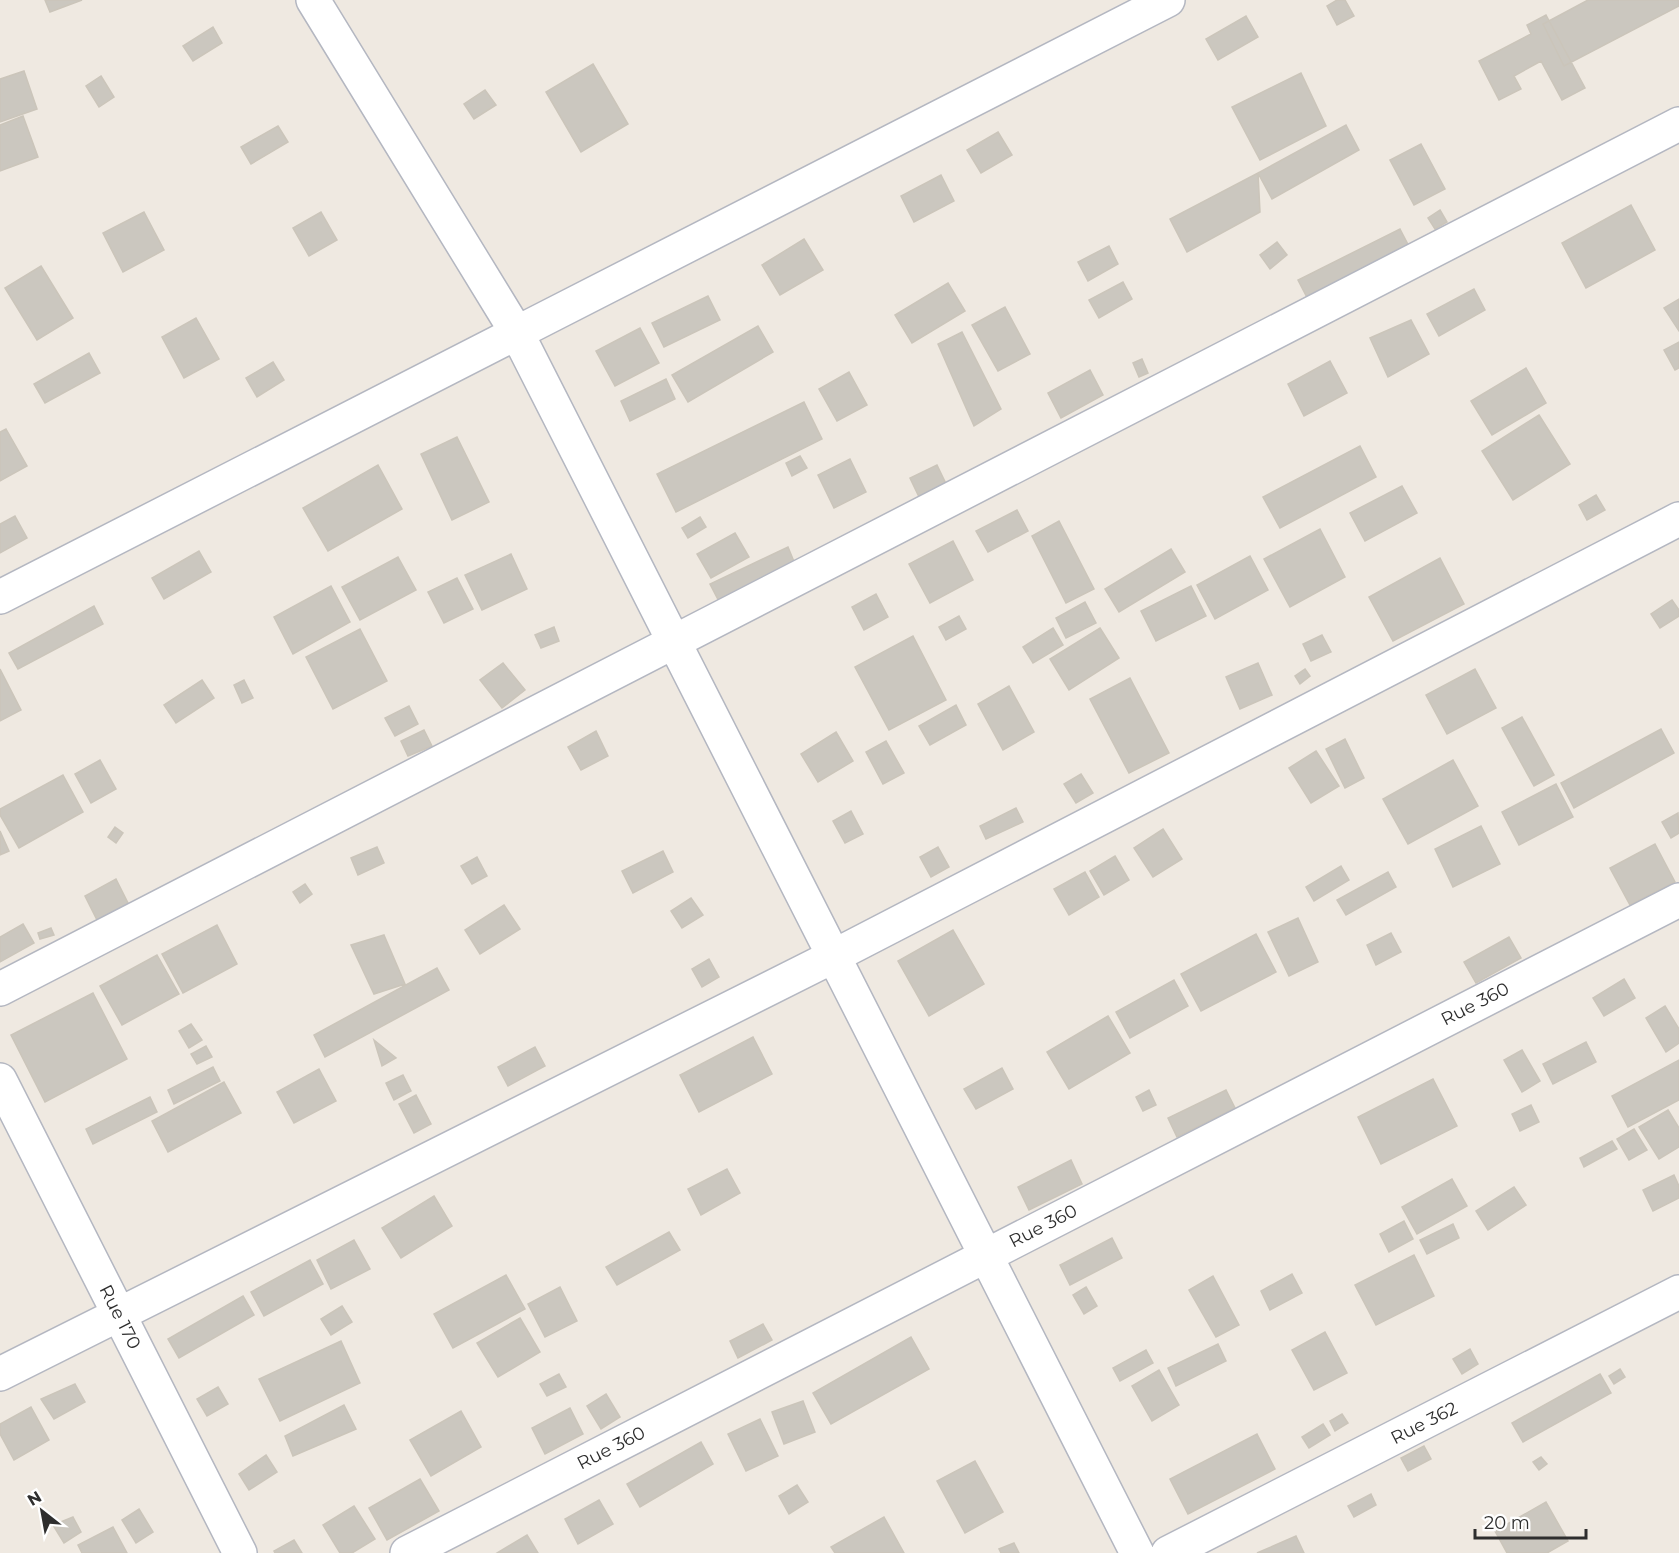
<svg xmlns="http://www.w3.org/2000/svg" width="1679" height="1553" viewBox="0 0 1679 1553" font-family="Montserrat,sans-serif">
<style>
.building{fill:#cbc7bf;stroke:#cbc5ba;stroke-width:1.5}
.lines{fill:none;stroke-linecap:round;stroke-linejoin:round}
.street-casing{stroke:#b4b7c1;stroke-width:36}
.street{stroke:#fff;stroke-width:33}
.labels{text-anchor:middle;stroke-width:4.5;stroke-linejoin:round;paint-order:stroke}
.street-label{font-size:18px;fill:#2e2e2e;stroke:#fff}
</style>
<rect width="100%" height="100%" fill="#efe9e1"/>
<path class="building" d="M45,0H82L50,12Z
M1337,0H1345L1354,16L1337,25L1327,6Z
M1588,0H1679V6L1564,66L1543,24Z
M1546,15L1585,88L1562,100L1541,61L1514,76L1521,89L1499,100L1479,61L1531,34L1527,25Z
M1246,16L1258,37L1218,60L1206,39Z
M213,27L222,43L193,61L183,46Z
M593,64L628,124L581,152L546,92Z
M24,71L37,109L0,122V79Z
M1301,73L1326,126L1260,160L1232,107Z
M101,76L114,97L99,107L86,86Z
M485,90L496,105L474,119L464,104Z
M23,116L38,157L0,171V125Z
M1346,125L1359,150L1272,199L1258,173Z
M278,126L288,142L251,164L241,147Z
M998,132L1012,155L981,173L967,150Z
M1421,144L1445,189L1414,205L1390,160Z
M1258,173L1260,212L1187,252L1170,219Z
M941,175L954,201L914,222L901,196Z
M1631,205L1655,250L1586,288L1562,243Z
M1440,210L1447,222L1435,229L1428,218Z
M144,212L164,250L123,272L103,233Z
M321,212L337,240L309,256L293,228Z
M1400,229L1414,256L1312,307L1298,280Z
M804,239L823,270L780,295L762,265Z
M1277,242L1287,255L1270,269L1260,255Z
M1109,246L1118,264L1088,281L1078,262Z
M41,266L73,318L37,340L5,288Z
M1123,282L1132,299L1099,318L1089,300Z
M948,283L965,311L912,343L895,315Z
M1474,289L1485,310L1439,336L1427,314Z
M708,296L720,320L664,347L652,323Z
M1679,299V331L1664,308Z
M1005,307L1030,354L998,371L972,325Z
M196,318L219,359L184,378L162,337Z
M1411,320L1429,354L1388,377L1370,338Z
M758,326L773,352L688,402L672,375Z
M640,328L659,363L615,386L596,351Z
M962,332L1001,409L974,426L938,344Z
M1679,342V368L1675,370L1664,350Z
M89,353L100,373L45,403L34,384Z
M1142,359L1148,373L1139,377L1133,363Z
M1330,361L1347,393L1304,416L1288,384Z
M273,362L284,380L257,397L246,378Z
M1526,368L1546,403L1492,435L1471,401Z
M1090,370L1103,395L1061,418L1048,393Z
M849,372L867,405L837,421L819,389Z
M666,379L675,399L630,421L621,401Z
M804,402L822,439L676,512L657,474Z
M1539,415L1570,464L1513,500L1482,451Z
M6,429L27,466L0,481V432Z
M457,437L489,502L452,520L421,454Z
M1360,446L1376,477L1280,528L1263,497Z
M800,456L807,468L792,476L786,463Z
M850,459L866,492L834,508L818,475Z
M378,465L402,509L328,551L303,508Z
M937,465L948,488L921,501L910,478Z
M1402,486L1417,513L1365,541L1350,513Z
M1596,495L1605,510L1587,520L1579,505Z
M1017,510L1028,531L988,552L976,531Z
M15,516L27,538L0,553V524Z
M700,517L706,527L688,538L682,528Z
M1059,521L1094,589L1066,603L1032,536Z
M1320,529L1345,577L1290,607L1264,559Z
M735,533L749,557L711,578L697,554Z
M953,541L973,580L930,603L909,564Z
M788,547L799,574L724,611L710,584Z
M1171,549L1185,572L1119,612L1105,589Z
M199,551L211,572L164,599L152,578Z
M511,554L527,589L482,610L465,575Z
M1250,556L1268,590L1215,619L1197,585Z
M398,557L416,590L360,620L342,587Z
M1440,558L1464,604L1393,641L1369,597Z
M457,578L473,609L444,623L428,592Z
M331,586L350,622L293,654L274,617Z
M1191,586L1206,616L1156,641L1141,611Z
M876,594L888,617L864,630L852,607Z
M1672,600L1679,610V616L1660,628L1651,614Z
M1085,602L1096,623L1066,638L1056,618Z
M94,606L103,624L18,669L9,653Z
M959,616L966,629L946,640L939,627Z
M554,627L559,641L541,648L535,635Z
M1053,628L1063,645L1033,663L1023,647Z
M1100,628L1119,658L1069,690L1050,659Z
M360,629L387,681L333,709L306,657Z
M1322,635L1331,652L1311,661L1303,644Z
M913,636L946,700L889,730L855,667Z
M503,663L525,690L502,708L480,680Z
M1258,663L1272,695L1240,709L1226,677Z
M0,669L21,710L0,721Z
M1305,669L1310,676L1300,684L1295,676Z
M1475,669L1496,708L1447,734L1426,695Z
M1130,678L1169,753L1129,773L1090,699Z
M202,680L214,698L176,723L164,705Z
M244,680L253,698L242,703L234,685Z
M1009,686L1034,732L1003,750L978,704Z
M956,705L966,725L930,745L919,726Z
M409,706L418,724L395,736L385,718Z
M1522,717L1554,775L1534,786L1502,728Z
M1661,729L1674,753L1574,808L1561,783Z
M424,730L432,746L408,756L401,741Z
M596,731L608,756L581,770L568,747Z
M836,732L853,761L818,782L801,754Z
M1345,739L1364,778L1345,788L1326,749Z
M886,741L904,773L883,784L866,752Z
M1316,751L1339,786L1311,803L1289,768Z
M100,760L116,789L91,803L75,774Z
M1453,760L1478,806L1408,844L1383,799Z
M1081,774L1093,793L1076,803L1064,784Z
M63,775L83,812L19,848L0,815V809Z
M1556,784L1573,817L1519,845L1502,812Z
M1016,808L1023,822L986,839L980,826Z
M851,811L863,834L845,843L833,821Z
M1678,813L1679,833L1671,838L1662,822Z
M1481,826L1500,864L1453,887L1435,849Z
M115,827L123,833L116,843L108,837Z
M1163,829L1182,859L1153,877L1134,848Z
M0,831L9,851L0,855Z
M1655,844L1675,882L1630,905L1610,868Z
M377,847L384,863L358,875L351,858Z
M938,847L949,867L931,877L920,857Z
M663,851L673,872L633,893L622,871Z
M1115,856L1129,880L1104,895L1090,871Z
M477,857L487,876L472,884L461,866Z
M1341,866L1349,880L1314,901L1306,887Z
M1085,872L1099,897L1069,915L1054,889Z
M1388,872L1396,887L1346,915L1337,900Z
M116,879L129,905L98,922L85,896Z
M305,884L312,894L300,903L293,892Z
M691,898L703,915L682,928L671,911Z
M504,905L520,929L480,954L465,930Z
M1298,918L1318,962L1289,976L1268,932Z
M23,924L34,943L0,962V937Z
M217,925L237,964L183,993L162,954Z
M51,928L54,935L40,939L38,933Z
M953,930L984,984L929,1016L898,961Z
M1391,933L1401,952L1376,965L1367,945Z
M1256,934L1276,972L1201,1011L1181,974Z
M384,935L405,984L374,994L351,945Z
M1509,937L1521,958L1476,983L1464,962Z
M157,955L179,994L122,1025L100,986Z
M709,959L719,977L702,987L692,969Z
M437,968L449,990L325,1057L314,1035Z
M1624,979L1635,998L1604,1016L1593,998Z
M1174,980L1188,1006L1130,1038L1116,1012Z
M93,993L127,1059L45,1102L11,1035Z
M1665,1006L1679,1029V1043L1666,1052L1646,1018Z
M1108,1016L1130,1053L1069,1089L1047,1052Z
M191,1024L202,1040L189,1048L179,1031Z
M753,1037L772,1074L699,1112L680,1075Z
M374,1040L396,1058L382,1066Z
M1586,1042L1596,1062L1553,1084L1543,1064Z
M206,1046L212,1057L197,1064L191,1054Z
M535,1047L545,1066L508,1086L498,1067Z
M1522,1050L1540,1081L1522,1092L1504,1060Z
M1679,1060V1100L1628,1127L1612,1096Z
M213,1067L220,1081L174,1104L168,1090Z
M1002,1068L1013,1089L976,1109L964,1089Z
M319,1069L336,1101L294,1123L277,1092Z
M403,1075L411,1091L394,1100L386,1083Z
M1433,1079L1457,1126L1381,1164L1358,1117Z
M224,1082L241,1113L168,1152L152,1121Z
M1149,1090L1156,1105L1143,1111L1136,1097Z
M1226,1090L1235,1108L1177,1137L1168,1118Z
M416,1095L431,1124L414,1133L399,1104Z
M150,1097L157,1112L93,1144L86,1129Z
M1531,1105L1539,1122L1520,1131L1512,1114Z
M1668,1110L1679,1128V1147L1659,1159L1639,1127Z
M1634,1129L1647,1150L1629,1160L1617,1139Z
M1612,1141L1617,1149L1584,1167L1580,1158Z
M1071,1160L1082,1184L1029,1210L1018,1187Z
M727,1169L740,1193L701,1215L688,1189Z
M1674,1175L1679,1186V1198L1653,1211L1643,1190Z
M1452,1179L1467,1206L1417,1234L1402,1207Z
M1514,1187L1526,1205L1488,1230L1476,1211Z
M434,1196L452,1226L401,1258L382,1228Z
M1404,1221L1413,1239L1389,1252L1380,1234Z
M1453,1224L1459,1238L1427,1254L1420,1240Z
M669,1232L680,1250L617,1285L606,1267Z
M1112,1238L1122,1258L1070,1285L1060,1265Z
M354,1240L370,1269L331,1289L317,1260Z
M1414,1255L1434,1296L1376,1325L1355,1285Z
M310,1260L323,1284L264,1316L251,1292Z
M1292,1274L1302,1293L1270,1310L1261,1291Z
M506,1275L525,1309L453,1348L434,1314Z
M1213,1276L1239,1325L1216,1337L1189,1290Z
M560,1287L577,1321L545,1337L528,1304Z
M1086,1287L1097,1306L1084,1314L1073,1295Z
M243,1296L254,1315L179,1358L168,1339Z
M342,1306L352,1322L331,1335L321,1319Z
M520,1318L540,1352L498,1377L477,1343Z
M763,1324L772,1340L738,1358L730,1341Z
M1325,1332L1347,1373L1314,1390L1292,1350Z
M911,1337L929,1369L831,1424L813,1393Z
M341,1341L360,1383L280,1421L259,1379Z
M1218,1344L1226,1361L1176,1386L1168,1368Z
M1470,1349L1478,1364L1462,1374L1453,1359Z
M1146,1350L1153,1363L1120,1381L1113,1368Z
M1620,1369L1625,1377L1614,1384L1609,1376Z
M1159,1370L1179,1405L1152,1421L1132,1386Z
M559,1374L566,1387L547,1396L540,1384Z
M1600,1374L1611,1393L1523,1442L1512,1423Z
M75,1384L85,1402L54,1419L41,1399Z
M218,1387L228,1404L207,1416L197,1399Z
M606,1394L620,1417L601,1429L587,1406Z
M803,1401L815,1432L784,1444L772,1412Z
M344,1405L356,1429L293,1456L285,1436Z
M31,1407L49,1440L14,1460L0,1434V1424Z
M570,1408L583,1434L545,1454L532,1428Z
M461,1411L481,1447L431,1476L410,1440Z
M1342,1414L1348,1423L1335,1431L1330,1421Z
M760,1419L778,1456L746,1471L728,1434Z
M1323,1424L1330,1435L1309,1448L1302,1437Z
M1257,1434L1275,1469L1188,1514L1170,1479Z
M701,1442L713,1464L640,1507L627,1484Z
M1424,1446L1431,1459L1408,1471L1401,1458Z
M266,1455L277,1472L249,1490L239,1474Z
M1541,1457L1547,1464L1539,1470L1533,1462Z
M975,1461L1003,1512L965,1533L937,1481Z
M420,1479L439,1511L387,1540L369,1508Z
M797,1485L808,1502L789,1514L779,1496Z
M1371,1494L1376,1505L1354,1517L1348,1506Z
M599,1500L613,1524L578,1544L565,1519Z
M1546,1502L1568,1541L1547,1553H1507L1495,1531Z
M354,1506L375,1539L352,1553H340L323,1525Z
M139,1509L153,1532L136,1543L122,1520Z
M73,1517L81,1532L64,1543L53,1525Z
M884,1517L904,1553H835L831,1547Z
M113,1527L127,1553H82L78,1545Z
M527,1535L538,1553H497Z
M1296,1536L1304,1553H1257Z
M294,1540L302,1553H275L274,1551Z
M1014,1543L1019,1553H1001L999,1549Z"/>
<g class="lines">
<g class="street-casing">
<path id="street" d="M313,0L517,333L1137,1553
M0,597L1168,0
M0,989L1679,124
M0,1080L240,1553
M0,1374L834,956L1679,519
M407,1553L1679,900
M1168,1553L1679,1292"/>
</g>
<use href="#street" class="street"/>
</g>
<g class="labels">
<g class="street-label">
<text transform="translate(1475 1004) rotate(-27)" y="6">Rue 360</text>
<text transform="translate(1043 1226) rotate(-27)" y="6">Rue 360</text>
<text transform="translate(120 1317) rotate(63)" y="6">Rue 170</text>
<text transform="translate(1424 1423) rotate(-27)" y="6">Rue 362</text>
<text transform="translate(611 1448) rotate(-27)" y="6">Rue 360</text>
</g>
</g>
<g transform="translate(42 1511) rotate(329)" stroke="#ffffff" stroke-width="4.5" paint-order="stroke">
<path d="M0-4.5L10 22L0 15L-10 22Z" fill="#2e2e2e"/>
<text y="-9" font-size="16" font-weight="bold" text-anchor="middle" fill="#2e2e2e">N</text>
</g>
<path d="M1475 1529v9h111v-9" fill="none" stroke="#2e2e2e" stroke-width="3"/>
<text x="1484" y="1529" font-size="18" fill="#2e2e2e" stroke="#ffffff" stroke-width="4.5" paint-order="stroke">20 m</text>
</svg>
